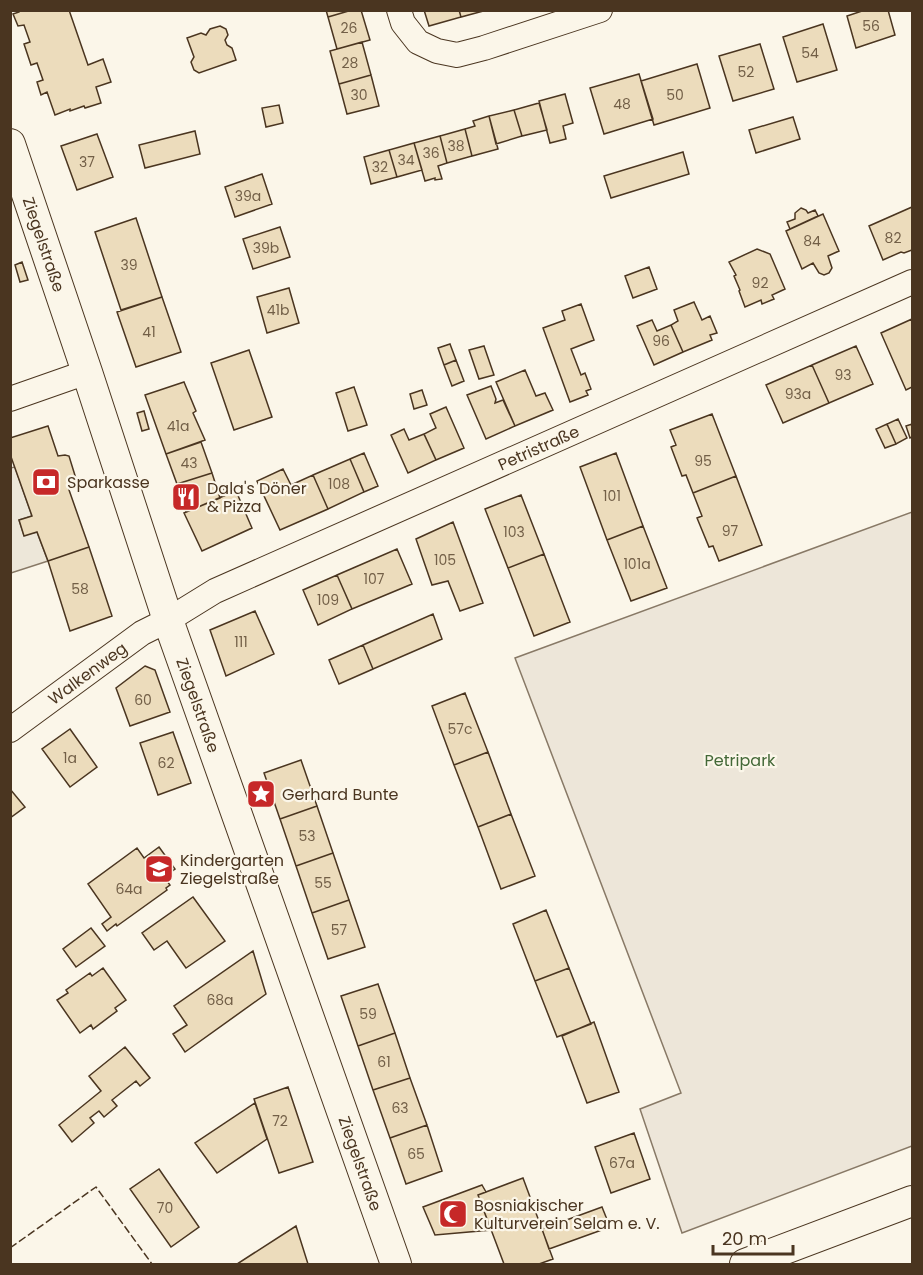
<svg xmlns="http://www.w3.org/2000/svg" width="923" height="1275" viewBox="0 0 923 1275" font-family="Poppins,sans-serif">
<style>
.green{fill:#ede6d9;stroke:#887966;stroke-width:1.5}
.parking{fill:#ede7d9;stroke:#887966;stroke-width:1.5}
.building{fill:#ecdcbc;stroke:#4a3520;stroke-width:1.5}
.lines{fill:none;stroke-linecap:round;stroke-linejoin:round}
.minor-casing{stroke:#4a3520;stroke-width:26}
.tertiary-casing{stroke:#4a3520;stroke-width:32}
.minor{stroke:#fbf6e9;stroke-width:24}
.tertiary{stroke:#fbf6e9;stroke-width:30}
.fence{stroke:#4a3520;stroke-width:1.5;stroke-dasharray:8 3;stroke-linecap:butt}
.labels{text-anchor:middle;stroke-width:4.5;stroke-linejoin:round;paint-order:stroke}
.number-label{font-size:14px;fill:#725f47}
.street-label{font-size:16px;fill:#4a3520;stroke:#fbf6e9}
.poi-label{font-size:16px;fill:#4a3520;stroke:#fbf6e9;text-anchor:start}
.park-label{font-size:16px;fill:#436837;stroke:#fbf6e9}
</style>
<rect width="100%" height="100%" fill="#fbf6e9"/>
<path class="green" d="M912,512V1146L682,1233L640,1109L681,1093L515,658Z"/>
<path class="parking" d="M15,467L32,516L19,520L24,535L37,532L48,561L11,573L10,468Z"/>
<path class="building" d="M19,10H69L88,65L103,59L111,82L96,87L101,103L85,108L84,106L70,111V109L55,115L47,92L41,95L37,82L43,80L37,63L31,65L24,44L30,42L24,25L18,26L13,14L19,12Z
M326,10H352L328,17Z
M352,10H361L370,40L337,49L328,17Z
M424,10H459L461,17L429,26Z
M459,10H487L461,17Z
M865,10H888L895,35L856,48L847,16Z
M823,24L837,70L797,82L783,37Z
M220,26L226,29L228,35L225,40L227,45L232,48L236,60L199,73L194,70L191,62L194,57L187,38L201,33L206,35L210,29Z
M362,42L371,75L339,84L330,51Z
M760,44L774,89L733,101L719,56Z
M697,64L710,108L654,125L641,81Z
M639,74L653,119L604,134L590,88Z
M371,75L379,106L347,114L339,84Z
M565,94L573,123L563,126L566,139L550,143L539,101Z
M539,103L547,130L522,136L514,110Z
M279,105L283,123L266,127L262,108Z
M514,110L522,136L496,144L489,116Z
M489,116L498,149L472,156L465,129L475,126L473,121Z
M793,117L800,139L756,153L749,130Z
M465,129L472,156L447,163L440,136Z
M195,131L200,154L145,168L139,145Z
M97,134L113,177L77,190L61,146Z
M440,136L447,163L438,166L442,179L435,180V178L425,181L414,143Z
M414,143L422,170L397,177L389,150Z
M389,150L397,177L371,184L364,157Z
M683,152L689,174L611,198L604,176Z
M262,174L272,204L235,217L225,187Z
M912,207V250L904,253L901,252L883,260L869,226Z
M801,208L806,210L808,213L815,210L818,216L790,229L787,222L795,219V213Z
M823,214L839,251L828,256L832,268L829,273L824,275L819,273L813,263L802,269L786,231Z
M136,218L162,297L121,310L95,232Z
M280,227L290,257L253,269L243,239Z
M757,249L770,254L785,289L772,295L774,299L762,304L761,300L745,307L739,291L740,290L734,276L736,275L729,262Z
M22,262L28,280L20,282L15,265Z
M649,267L657,289L633,298L625,276Z
M289,288L299,323L267,333L257,297Z
M162,297L181,352L136,367L117,312Z
M694,302L702,320L710,316L717,333L710,335L712,340L683,352L671,325L678,321L674,310Z
M581,304L594,340L571,349L581,375L585,373L591,389L586,391L588,395L570,402L543,328L565,320L562,311Z
M912,319V387L906,390L881,333Z
M652,320L657,331L671,325L683,352L654,365L637,326Z
M450,344L456,360L444,365L438,348Z
M484,346L494,375L479,379L469,350Z
M856,346L873,384L829,403L812,365Z
M249,350L272,417L234,430L211,363Z
M456,360L464,381L452,386L444,365Z
M812,365L829,403L783,423L766,385Z
M525,370L536,396L545,393L553,410L515,426L496,382Z
M184,382L196,411L193,413L205,440L166,454L145,395Z
M491,386L496,399L495,403L503,400L515,426L486,439L467,395Z
M354,387L367,425L348,431L336,393Z
M422,390L427,405L414,409L410,394Z
M446,407L464,448L436,460L424,434L436,428L430,414Z
M144,411L149,429L142,431L137,413Z
M712,414L736,476L693,493L686,475L682,476L671,447L676,445L670,430Z
M898,419L907,438L896,444L887,424Z
M887,424L896,444L885,448L876,429Z
M912,424V437L910,438L906,426Z
M48,426L58,456L65,455L69,456L77,482L75,485L68,487L89,547L48,561L37,532L24,536L19,520L32,516L10,454V438Z
M404,429L409,440L424,434L436,460L408,473L391,435Z
M201,442L212,473L177,484L166,454Z
M364,453L378,486L364,492L350,459Z
M616,453L643,526L607,540L580,467Z
M350,459L364,492L328,509L313,475Z
M283,469L291,485L313,475L328,509L280,530L257,481Z
M212,473L220,498L186,512L177,484Z
M736,476L762,545L719,561L713,546L709,547L697,518L702,516L693,493Z
M233,484L252,528L202,551L184,513L226,495L224,489Z
M521,495L544,554L508,568L485,509Z
M453,522L483,603L460,611L448,581L432,585L416,539Z
M643,526L667,588L631,601L607,540Z
M89,547L112,616L70,631L48,561Z
M397,549L412,584L352,609L337,575Z
M544,554L570,622L534,636L508,568Z
M337,575L352,609L318,625L303,590Z
M255,611L274,654L226,676L210,630Z
M433,614L442,639L373,669L363,645Z
M363,645L373,669L339,684L329,660Z
M145,666L155,670L170,712L130,726L116,688Z
M465,693L488,752L454,765L432,706Z
M70,729L97,767L70,787L42,749Z
M173,732L191,783L158,795L140,743Z
M488,752L511,814L478,827L454,765Z
M301,760L317,806L280,819L264,773Z
M10,789L25,807L10,818Z
M317,806L333,853L296,866L280,819Z
M511,814L535,876L501,889L478,827Z
M159,847L175,869L164,877L170,885L166,888L167,890L117,926L116,924L107,931L102,924L111,917L88,884L137,848L144,858Z
M333,853L349,900L312,913L296,866Z
M193,897L225,941L186,968L167,941L154,950L142,933Z
M349,900L365,947L328,959L312,913Z
M546,910L569,968L535,981L513,924Z
M91,928L105,946L76,967L63,949Z
M253,951L266,994L185,1052L173,1034L187,1025L174,1006Z
M103,968L126,1000L115,1008L117,1011L93,1029L91,1025L80,1033L57,1000L68,993L66,990L90,973L92,976Z
M569,968L591,1024L557,1037L535,981Z
M378,984L395,1033L358,1046L341,996Z
M594,1022L619,1092L587,1103L562,1036Z
M395,1033L410,1078L373,1090L358,1046Z
M125,1047L150,1078L140,1086L136,1081L112,1100L117,1106L104,1117L99,1111L90,1118L94,1123L72,1142L59,1125L101,1091L89,1076Z
M410,1078L427,1125L390,1138L373,1090Z
M288,1087L313,1162L279,1173L254,1099Z
M255,1103L267,1139L217,1173L195,1143Z
M427,1125L442,1171L406,1184L390,1138Z
M634,1133L650,1179L611,1193L595,1147Z
M159,1169L199,1227L171,1247L130,1189Z
M523,1178L553,1259L539,1264H504L478,1195Z
M482,1185L486,1192L478,1195L491,1230L435,1235L423,1207Z
M602,1207L610,1227L549,1249L542,1229Z
M296,1226L308,1264H237Z"/>
<g class="lines">
<g class="minor-casing">
<g id="minor">
<path d="M399,10L403,23L418,42L437,51L457,55L484,48L600,10"/>
<path d="M10,399L87,372"/>
<path id="s1" d="M10,730L142,633L168,620L215,591L912,282"/>
</g>
</g>
<g class="tertiary-casing">
<g id="tertiary">
<path id="s2" d="M10,144L87,372L168,620L396,1264"/>
<path d="M745,1264L912,1201"/>
</g>
</g>
<use href="#minor" class="minor"/>
<use href="#tertiary" class="tertiary"/>
<path class="fence" d="M10,1248L96,1187L152,1264"/>
</g>
<defs>
<g id="bank-square" transform="scale(1.5)"><rect x="-9" y="-9" width="18" height="18" rx="4" fill="#c62828" stroke="#fbf6e9"/><path d="M-6-4H6V4H-6ZM0-2.3a2.3 2.3 0 1 0 0 4.6a2.3 2.3 0 1 0 0-4.6Z" fill="#fff"/></g>
<g id="restaurant-square" transform="scale(1.5)"><rect x="-9" y="-9" width="18" height="18" rx="4" fill="#c62828" stroke="#fbf6e9"/><path d="M-5-6h1v4h1v-4h1v4h1v-4h1v5L-1.5 .5V6h-2V.5L-5-1ZM5-6V6H3V1.5H1.5Q1.5-4 5-6Z" fill="#fff"/></g>
<g id="sight-square" transform="scale(1.5)"><rect x="-9" y="-9" width="18" height="18" rx="4" fill="#c62828" stroke="#fbf6e9"/><path d="M0-6L1.8-2.2L6-1.7L2.9 1.2L3.7 5.4L0 3.3L-3.7 5.4L-2.9 1.2L-6-1.7L-1.8-2.2Z" fill="#fff"/></g>
<g id="school-square" transform="scale(1.5)"><rect x="-9" y="-9" width="18" height="18" rx="4" fill="#c62828" stroke="#fbf6e9"/><path d="M0-5L7-2L0 1L-7-2ZM-4 1L0 2.5L4 1V4Q0 6-4 4Z" fill="#fff"/></g>
<g id="mosque-square" transform="scale(1.5)"><rect x="-9" y="-9" width="18" height="18" rx="4" fill="#c62828" stroke="#fbf6e9"/><path d="M3.5-4.9A6 6 0 1 0 3.5 4.9A5 5 0 1 1 3.5-4.9Z" fill="#fff"/></g>
</defs>
<g fill-rule="evenodd">
<use href="#bank-square" x="46" y="482"/>
<use href="#restaurant-square" x="186" y="497"/>
<use href="#sight-square" x="261" y="794"/>
<use href="#school-square" x="159" y="869"/>
<use href="#mosque-square" x="453" y="1214"/>
</g>
<g class="labels">
<g class="number-label">
<text x="871" y="31">56</text>
<text x="349" y="33">26</text>
<text x="810" y="58">54</text>
<text x="350" y="68">28</text>
<text x="746" y="77">52</text>
<text x="359" y="100">30</text>
<text x="675" y="100">50</text>
<text x="622" y="109">48</text>
<text x="456" y="151">38</text>
<text x="431" y="158">36</text>
<text x="406" y="165">34</text>
<text x="87" y="167">37</text>
<text x="380" y="172">32</text>
<text x="248" y="201">39a</text>
<text x="893" y="243">82</text>
<text x="812" y="246">84</text>
<text x="266" y="253">39b</text>
<text x="129" y="270">39</text>
<text x="760" y="288">92</text>
<text x="278" y="315">41b</text>
<text x="149" y="337">41</text>
<text x="661" y="346">96</text>
<text x="843" y="380">93</text>
<text x="798" y="399">93a</text>
<text x="178" y="431">41a</text>
<text x="703" y="466">95</text>
<text x="189" y="468">43</text>
<text x="339" y="489">108</text>
<text x="612" y="501">101</text>
<text x="730" y="536">97</text>
<text x="514" y="537">103</text>
<text x="445" y="565">105</text>
<text x="637" y="569">101a</text>
<text x="374" y="584">107</text>
<text x="80" y="594">58</text>
<text x="328" y="605">109</text>
<text x="241" y="647">111</text>
<text x="143" y="705">60</text>
<text x="460" y="734">57c</text>
<text x="70" y="763">1a</text>
<text x="166" y="768">62</text>
<text x="307" y="841">53</text>
<text x="323" y="888">55</text>
<text x="129" y="894">64a</text>
<text x="339" y="935">57</text>
<text x="220" y="1005">68a</text>
<text x="368" y="1019">59</text>
<text x="384" y="1067">61</text>
<text x="400" y="1113">63</text>
<text x="280" y="1126">72</text>
<text x="416" y="1159">65</text>
<text x="622" y="1168">67a</text>
<text x="165" y="1213">70</text>
</g>
<g class="street-label">
<text dy="6" stroke="none"><textPath href="#s2" startOffset="106">Ziegelstraße</textPath></text>
<text dy="6" stroke="none"><textPath href="#s1" startOffset="602">Petristraße</textPath></text>
<text dy="6" stroke="none"><textPath href="#s1" startOffset="96">Walkenweg</textPath></text>
<text dy="6" stroke="none"><textPath href="#s2" startOffset="592">Ziegelstraße</textPath></text>
<text dy="6" stroke="none"><textPath href="#s2" startOffset="1078">Ziegelstraße</textPath></text>
</g>
<g class="poi-label">
<text x="67" y="488">Sparkasse</text>
<text x="207" y="494">Dala's Döner<tspan x="207" dy="18">&amp; Pizza</tspan></text>
<text x="282" y="800">Gerhard Bunte</text>
<text x="180" y="866">Kindergarten<tspan x="180" dy="18">Ziegelstraße</tspan></text>
<text x="474" y="1211">Bosniakischer<tspan x="474" dy="18">Kulturverein Selam e. V.</tspan></text>
</g>
<g class="park-label">
<text x="740" y="766">Petripark</text>
</g>
</g>
<rect width="923" height="1275" fill="none" stroke="#4a3520" stroke-width="24"/>
<path d="M713 1245v9h80v-9" fill="none" stroke="#4a3520" stroke-width="3"/>
<text x="722" y="1245" font-size="18" fill="#4a3520" stroke="#fbf6e9" stroke-width="4.5" paint-order="stroke">20 m</text>
</svg>
